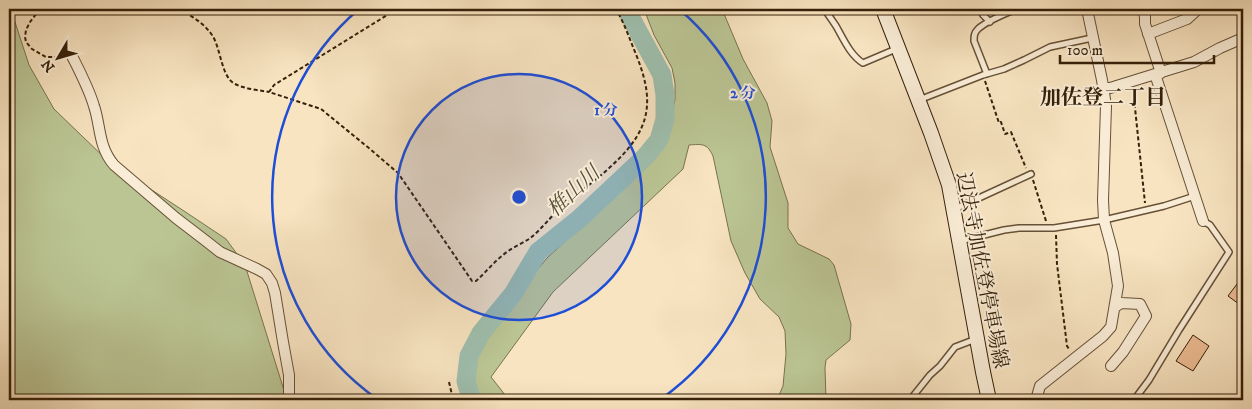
<svg xmlns="http://www.w3.org/2000/svg" width="1252" height="409" viewBox="0 0 1252 409" font-family="'IM FELL DW Pica','Noto Serif JP',serif">
<style>
.green{fill:#bbc594;stroke:#78724e}
.lines{fill:none;stroke-linecap:round;stroke-linejoin:round}
.river{stroke:#9ebfae;stroke-width:19}
.building{fill:#edbc93;stroke:#352009}
.service-casing{stroke:#665137;stroke-width:8}
.minor-casing{stroke:#665137;stroke-width:12}
.secondary-casing{stroke:#352009;stroke-width:16}
.path{stroke:#352009;stroke-width:2;stroke-dasharray:4 2.5;stroke-linecap:butt}
.service{stroke:#faedd7;stroke-width:5}
.minor{stroke:#faedd7;stroke-width:10}
.secondary{stroke:#faedd7;stroke-width:14}
.ring{fill:none;stroke:#1d4ed8;stroke-width:2.5}
.labels{text-anchor:middle;stroke-width:4;stroke-linejoin:round;paint-order:stroke}
.street-label{font-size:20px;fill:#352009;stroke:#faedd7}
.neighbourhood-label{font-size:21px;font-weight:bold;fill:#352009;stroke:#faedd7}
.water-label{font-size:21px;font-style:italic;fill:#54503b;stroke:#faedd7}
.centre{fill:#1d4ed8;stroke:#faedd7;stroke-width:2.5}
.ring-label{font-size:15px;text-anchor:middle;font-weight:bold;fill:#1d4ed8;stroke:#faedd7;stroke-width:4;stroke-linejoin:round;paint-order:stroke}
</style>
<rect width="100%" height="100%" fill="#f8e4c1"/>
<filter id="stains"><feTurbulence type="fractalNoise" baseFrequency=".004" numOctaves="4"/><feColorMatrix values="0 0 0 0 .2 0 0 0 0 .09 0 0 0 0 .02 0 0 0 .5 -.17"/></filter>
<radialGradient id="worn" r=".72"><stop offset=".6" stop-color="#630" stop-opacity="0"/><stop offset="1" stop-color="#630" stop-opacity=".3"/></radialGradient>
<path class="green" d="M9,9H15L14,19L29,65L54,109L109,162L187,213L226,239L245,265L287,400H9Z
M644,9H722L743,59L767,103L772,121L770,147L788,203V228L798,244L829,259L834,265L851,324L850,340L826,360L825,368L826,400H777L783,386L786,354L785,331L779,317L760,299L745,273L731,241L713,156C707,143 702,144 689,145L683,169L553,292L491,377L509,400H466L464,396L467,364L473,348L547,258L653,161L662,146L668,132L675,99V83L672,68L654,35Z"/>
<g class="lines">
<path class="river" d="M473,400L471,398L466,381L469,356L481,333L513,294L538,252L579,219L645,157L659,140L665,119V95L662,75L626,9"/>
</g>
<path class="building" d="M1243,276V307L1228,296Z
M1193,335L1209,346L1193,371L1176,361Z"/>
<g class="lines">
<g class="service-casing">
<path id="service" d="M824,9C828,14 832,20 836,26C843,38 850,55 863,63L896,49
M980,9L983,15L990,22
M987,74L974,41C974,36 974,33 978,29C986,21 1005,14 1016,9
M919,100L983,75L1004,69L1024,60L1050,47L1092,38
M955,209L1031,174
M960,241L1004,230L1019,228H1054L1104,220L1164,206L1195,196
M910,400L930,375L940,366L955,347L976,339
M1134,400L1149,380L1179,330L1229,252L1210,225L1203,221"/>
</g>
<g class="minor-casing">
<path id="minor" d="M1142,9L1145,16V24L1161,73
M1148,34L1187,19L1198,9
M72,56C80,72 89,89 94,106C101,127 98,146 114,165L176,218L206,241L220,252L257,269L266,274L272,283L275,293L283,342L289,375V400
M1155,74L1203,221
M1103,88H1110L1194,62L1220,48L1243,38
M1111,366L1123,352L1146,316L1140,304L1121,303L1115,307
M1036,400L1040,386L1103,336L1111,327L1118,286L1113,253L1104,220L1103,200L1106,106L1102,80L1087,9"/>
</g>
<g class="secondary-casing">
<path id="secondary" d="M883,9L931,133L949,185L983,372L989,400"/>
</g>
<path class="path" d="M40,9L30,22L26,30L25,37L26,42L32,49L46,57H63
M179,9C192,17 202,21 212,35C221,48 221,77 235,84C245,89 258,90 269,92
M397,9L274,85L269,92L321,109L370,149L398,173L470,278L472,281H476C485,273 493,263 503,255C511,248 521,244 529,239C541,230 550,217 562,207C587,185 631,157 643,124C653,98 643,71 633,47C628,34 623,21 616,9
M985,81L999,123L1001,122L1005,134L1011,132L1026,168
M1134,91L1135,108L1145,203
M1033,180L1046,221
M1056,235L1057,264L1067,346L1069,349
M449,382L452,395L455,400"/>
<use href="#service" class="service"/>
<use href="#minor" class="minor"/>
<use href="#secondary" class="secondary"/>
</g>
<circle cx="519" cy="197" r="123" fill="#1d4ed8" fill-opacity=".12"/>
<g class="ring">
<circle cx="519" cy="197" r="123"/>
<path d="M377 399A247 247 0 0 1 359 9M679 9A247 247 0 0 1 661 399"/>
</g>
<g class="labels">
<g class="street-label">
<text transform="translate(983 270) rotate(79)" y="7">辺法寺加佐登停車場線</text>
</g>
<g class="neighbourhood-label">
<text x="1103" y="104">加佐登二丁目</text>
</g>
<g class="water-label">
<text transform="translate(573 191) rotate(-43)" y="7">椎山川</text>
</g>
</g>
<circle cx="519" cy="197" r="8" class="centre"/>
<g class="ring-label">
<text x="743" y="98">2 分</text>
<text x="606" y="115">1 分</text>
</g>
<rect width="1252" height="409" fill="none" stroke="#f8e4c1" stroke-width="30"/>
<rect x="10" y="10" width="1232" height="389" fill="none" stroke="#352009" stroke-width="2.5"/>
<rect x="15" y="15" width="1222" height="379" fill="none" stroke="#352009"/>
<g transform="translate(58 58) rotate(232)" stroke="#faedd7" stroke-width="4" paint-order="stroke">
<path d="M0-4L9 19L0 12L-9 19Z" fill="#352009"/>
<text y="-8" font-size="14" font-weight="bold" text-anchor="middle" fill="#352009">N</text>
</g>
<path d="M1060 55v8h154v-8" fill="none" stroke="#352009" stroke-width="2.5"/>
<text x="1067" y="55" font-size="15" fill="#352009" stroke="#faedd7" stroke-width="4" paint-order="stroke">100 m</text>
<rect width="100%" height="100%" filter="url(#stains)"/>
<rect width="100%" height="100%" fill="url(#worn)"/>
</svg>
